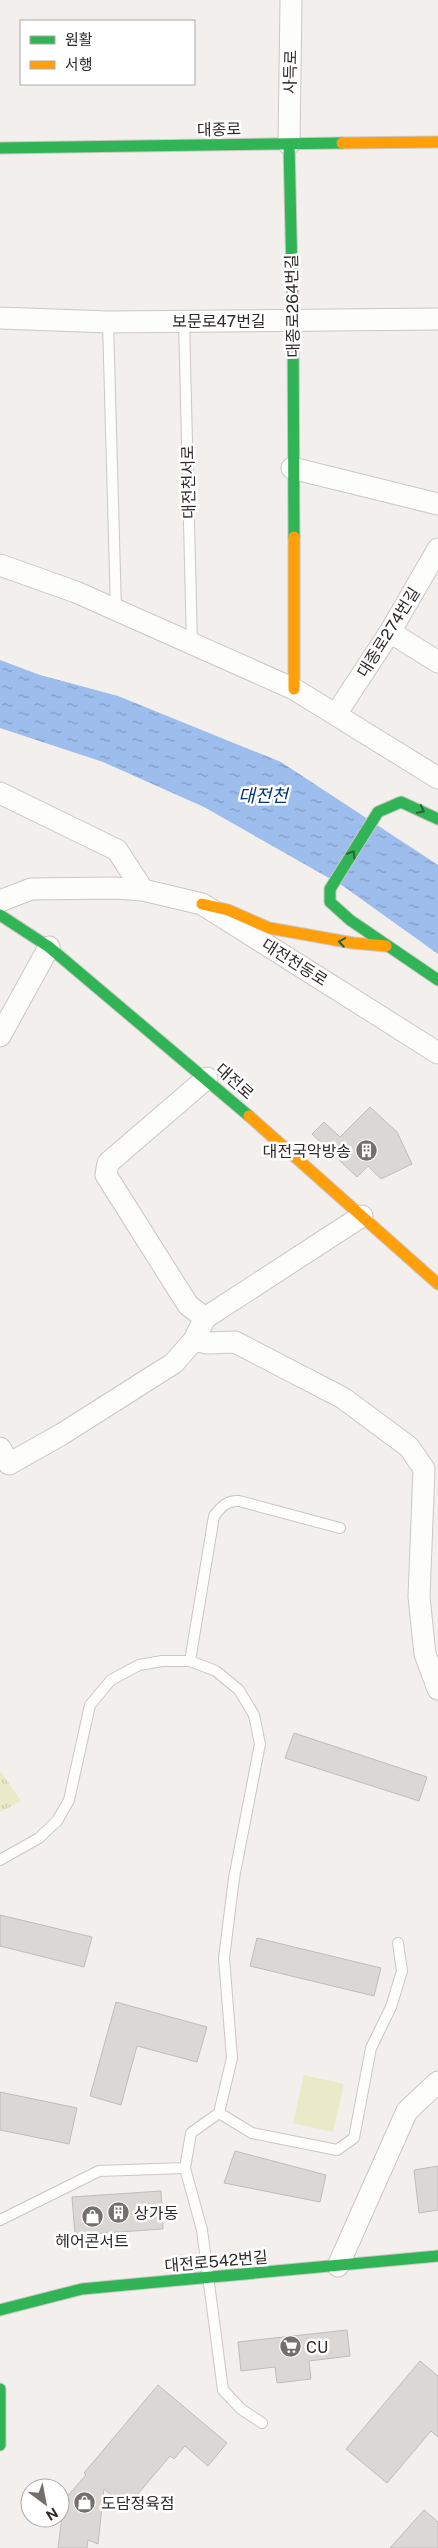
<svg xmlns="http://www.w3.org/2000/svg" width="438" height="2548" font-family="'Public Sans','Noto Sans KR',sans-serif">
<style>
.grass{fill:url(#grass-tufts)}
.pitch{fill:#eaeac8}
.water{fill:url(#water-ripples)}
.building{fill:#dbd7d5;stroke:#c0bcba}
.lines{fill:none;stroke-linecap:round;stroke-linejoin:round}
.lane-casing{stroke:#cac7c5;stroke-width:12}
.street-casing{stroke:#cac7c5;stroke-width:23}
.fast-casing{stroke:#cac7c5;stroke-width:13}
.slow-casing{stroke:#cac7c5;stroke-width:13}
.lane{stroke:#fdfdfc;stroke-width:10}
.street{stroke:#fdfdfc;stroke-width:21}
.fast{stroke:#30b455;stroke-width:11}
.slow{stroke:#ff9f0a;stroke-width:11}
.oneway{stroke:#2f613b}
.labels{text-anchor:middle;stroke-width:5;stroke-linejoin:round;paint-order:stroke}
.street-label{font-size:16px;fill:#2e2a29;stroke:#fff}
.poi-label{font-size:16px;fill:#2e2a29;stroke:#fff;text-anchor:start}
.water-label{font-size:18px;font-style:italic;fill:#053370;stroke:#fff}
</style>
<defs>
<pattern id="grass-tufts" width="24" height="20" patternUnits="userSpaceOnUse" patternTransform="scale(1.25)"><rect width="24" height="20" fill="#eaeac8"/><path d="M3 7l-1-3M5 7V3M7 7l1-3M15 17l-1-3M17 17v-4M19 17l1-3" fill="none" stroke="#c9c9ac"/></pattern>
<pattern id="water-ripples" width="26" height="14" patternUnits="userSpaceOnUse" patternTransform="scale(1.25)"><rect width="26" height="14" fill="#9dbded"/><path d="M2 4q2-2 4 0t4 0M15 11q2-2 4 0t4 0" fill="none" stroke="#809ac0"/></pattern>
</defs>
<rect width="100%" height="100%" fill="#f3efec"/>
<path class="grass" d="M0,1771L21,1801L0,1812Z"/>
<path class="pitch" d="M304,2075L344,2084L333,2132L293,2123Z"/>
<path class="water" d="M0,660L40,675L118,696L281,762L438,865V954L343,886L204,807L103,762L0,728Z"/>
<path class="building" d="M370,1107L397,1132L412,1164L381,1179L368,1166L357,1177L312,1134L324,1122L340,1137Z
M294,1733L427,1777L419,1801L285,1758Z
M0,1915L92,1937L84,1967L0,1946Z
M257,1938L381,1968L374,1996L250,1966Z
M116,2002L207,2027L197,2062L137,2046L121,2105L90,2096Z
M0,2092L77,2108L69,2144L0,2130Z
M235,2151L326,2175L320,2202L224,2183Z
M438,2166V2210L419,2213L414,2170Z
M161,2191L163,2229L75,2235L72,2197Z
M347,2330L350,2356L309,2361L311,2379L277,2383L275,2367L241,2371L238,2342Z
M420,2361L438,2376V2437L431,2431L387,2483L346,2449Z
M158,2385L227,2443L208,2466L185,2446L174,2459L170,2456L126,2508L104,2489L98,2544L88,2540L87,2548H58L64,2500L86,2475L84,2473Z
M424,2510L438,2522V2548H390Z"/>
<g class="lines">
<defs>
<path id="lane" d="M184,321L192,644
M108,322L116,610
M190,1661L214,1516C221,1507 227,1500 239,1501L340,1528
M0,1860L39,1838L57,1821L69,1800L90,1705L111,1680L139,1665L162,1661H190L216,1671L239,1690L254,1715L260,1744L234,1878L224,1958L232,2058L219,2113L191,2133L185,2168L202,2230L223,2390L241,2409L262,2423
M219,2113L252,2133L337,2150L354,2138L371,2048L391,2007L402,1971L398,1943
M0,2220L99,2171L185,2168"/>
<path id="street" d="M289,144L291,0
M0,318L108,322L438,319
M292,468L438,504
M0,565L76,592L294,689L438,778
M390,632L438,662
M336,714L390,632L438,549
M0,793L117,850L143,890
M0,901L31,889L115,888L143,890L202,904L438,1053
M0,1036L49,947
M205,1318L188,1305L106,1175L108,1163L207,1078
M194,1340L207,1343L235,1342L343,1398L409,1447L424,1469L419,1597L425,1654L438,1689
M0,1448L9,1464L62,1434L174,1363L194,1340L205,1318L362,1216
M338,2266L407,2111L438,2082"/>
<path id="fast" d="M289,144L293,321L294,537
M0,148L342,143
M438,819L401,802L378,812L330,889V902L350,920L438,980
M0,915L49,947L249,1116
M0,2310L82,2289L438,2256
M0,2389V2445"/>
<path id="slow" d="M342,143L438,142
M294,537V689
M202,904L228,910L269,928L353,943L386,946
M249,1116L438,1284"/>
</defs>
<use href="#lane" class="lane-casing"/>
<use href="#street" class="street-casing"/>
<use href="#fast" class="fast-casing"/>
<use href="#slow" class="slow-casing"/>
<use href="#lane" class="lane"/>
<use href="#street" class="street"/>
<use href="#fast" class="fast"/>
<use href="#slow" class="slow"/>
</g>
<defs><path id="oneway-chevron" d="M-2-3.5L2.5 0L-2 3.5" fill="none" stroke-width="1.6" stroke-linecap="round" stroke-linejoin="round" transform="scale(1.25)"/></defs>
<g class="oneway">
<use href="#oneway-chevron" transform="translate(421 810) rotate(28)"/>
<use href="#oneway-chevron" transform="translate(352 854) rotate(-58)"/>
<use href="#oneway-chevron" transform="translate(342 942) rotate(-171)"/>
</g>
<defs>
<symbol id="building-disc" viewBox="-11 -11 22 22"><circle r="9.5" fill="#736f6d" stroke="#fff"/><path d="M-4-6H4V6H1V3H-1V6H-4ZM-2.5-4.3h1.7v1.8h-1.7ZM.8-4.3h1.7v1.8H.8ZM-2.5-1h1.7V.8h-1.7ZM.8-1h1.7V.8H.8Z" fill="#fff"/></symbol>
<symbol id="shop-disc" viewBox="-11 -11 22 22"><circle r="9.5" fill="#736f6d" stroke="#fff"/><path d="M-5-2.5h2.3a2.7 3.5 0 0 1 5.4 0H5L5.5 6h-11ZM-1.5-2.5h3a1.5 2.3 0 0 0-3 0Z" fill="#fff"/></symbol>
<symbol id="supermarket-disc" viewBox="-11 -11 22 22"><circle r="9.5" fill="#736f6d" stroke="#fff"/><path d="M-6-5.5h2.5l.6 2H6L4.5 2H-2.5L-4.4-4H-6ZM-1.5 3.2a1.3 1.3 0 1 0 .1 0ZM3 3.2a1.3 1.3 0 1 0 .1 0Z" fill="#fff"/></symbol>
</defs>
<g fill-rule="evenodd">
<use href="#building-disc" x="354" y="1138" width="25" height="25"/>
<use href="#building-disc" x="106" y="2200" width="25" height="25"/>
<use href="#shop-disc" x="80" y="2204" width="25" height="25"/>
<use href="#supermarket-disc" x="278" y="2334" width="25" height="25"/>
<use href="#shop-disc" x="72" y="2490" width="25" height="25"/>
</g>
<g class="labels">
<g class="street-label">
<text transform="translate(290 72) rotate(-89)" y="6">사득로</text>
<text transform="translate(219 129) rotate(-1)" y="6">대종로</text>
<text transform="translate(292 306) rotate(-91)" y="6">대종로264번길</text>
<text x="219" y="327">보문로47번길</text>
<text transform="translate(188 482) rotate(-91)" y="6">대전천서로</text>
<text transform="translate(388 632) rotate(-58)" y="6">대종로274번길</text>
<text transform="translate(295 962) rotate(32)" y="6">대전천동로</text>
<text transform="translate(235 1081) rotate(42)" y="6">대전로</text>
<text transform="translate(216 2261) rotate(-5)" y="6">대전로542번길</text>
</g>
<g class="poi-label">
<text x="351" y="1157" text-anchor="end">대전국악방송</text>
<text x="134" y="2219">상가동</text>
<text x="92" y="2247" text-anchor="middle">헤어콘서트</text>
<text x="306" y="2353">CU</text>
<text x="101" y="2509">도담정육점</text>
</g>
<g class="water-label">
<text x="263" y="802">대전천</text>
</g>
</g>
<rect x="20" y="20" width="175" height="65" fill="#ffffff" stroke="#abaaa9"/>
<rect x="30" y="36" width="25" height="8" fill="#30b455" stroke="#abaaa9"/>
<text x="65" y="45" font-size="15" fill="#2e2a29">원활</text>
<rect x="30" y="61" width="25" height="8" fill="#ff9f0a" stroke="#abaaa9"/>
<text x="65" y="70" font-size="15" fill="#2e2a29">서행</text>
<g transform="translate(45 2503) rotate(148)"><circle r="24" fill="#ffffff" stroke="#abaaa9"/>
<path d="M0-4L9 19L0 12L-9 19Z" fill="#736f6d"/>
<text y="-8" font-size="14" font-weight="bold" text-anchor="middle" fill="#2e2a29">N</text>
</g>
</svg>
